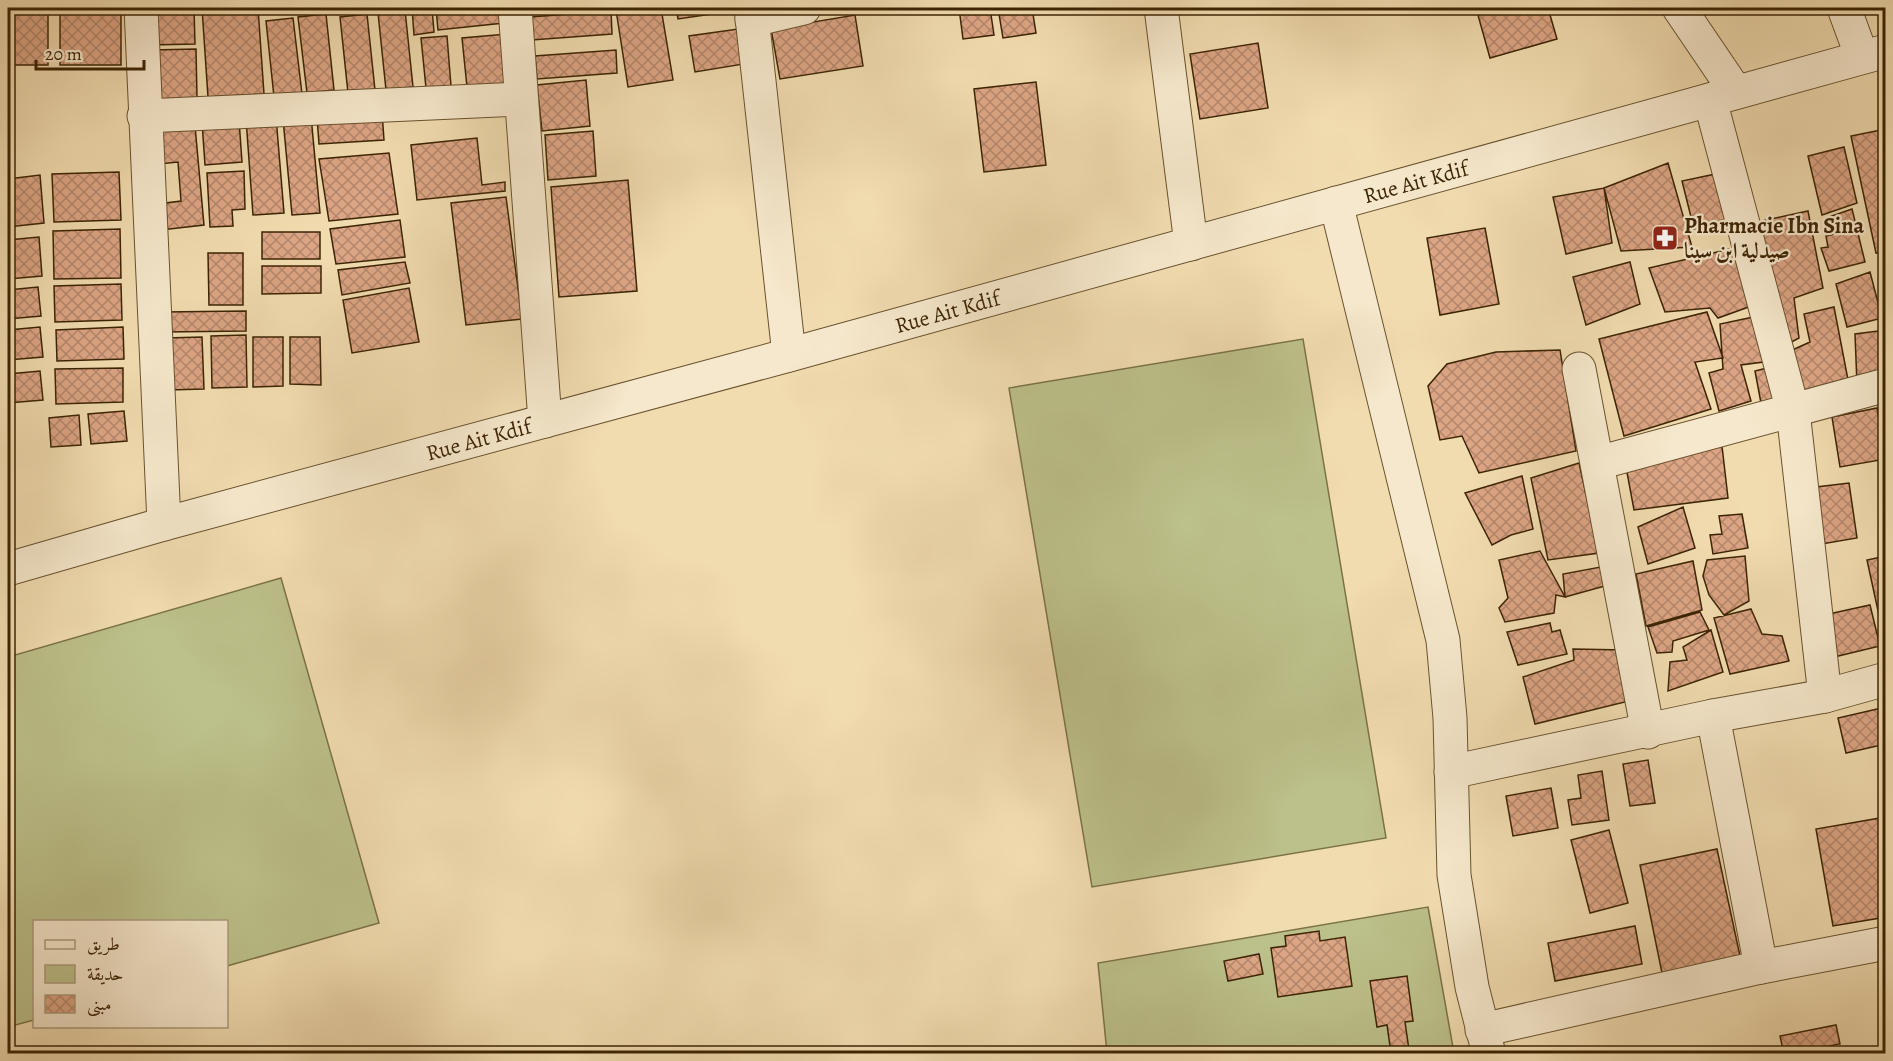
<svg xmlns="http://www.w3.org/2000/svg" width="1893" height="1061" font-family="Alegreya,Amiri,serif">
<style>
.green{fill:#bcc08a;stroke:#7c7247;stroke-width:1.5}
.building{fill:url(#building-cross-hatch);stroke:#3c2404;stroke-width:1.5}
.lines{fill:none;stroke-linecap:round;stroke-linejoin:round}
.minor-casing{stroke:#69522f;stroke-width:35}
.minor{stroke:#f6e8cc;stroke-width:33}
.labels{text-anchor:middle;stroke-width:4.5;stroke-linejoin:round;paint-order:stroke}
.street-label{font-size:22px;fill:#3c2404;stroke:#f6e8cc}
.poi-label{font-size:22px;font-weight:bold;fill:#3c2404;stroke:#f6e8cc;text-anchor:start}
</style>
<defs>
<pattern id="building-cross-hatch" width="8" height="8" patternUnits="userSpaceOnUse" patternTransform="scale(1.5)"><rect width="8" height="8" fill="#dca585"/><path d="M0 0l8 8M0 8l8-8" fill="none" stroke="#b4866b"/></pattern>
</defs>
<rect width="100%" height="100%" fill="#f1dcb0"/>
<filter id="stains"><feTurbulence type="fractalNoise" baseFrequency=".00333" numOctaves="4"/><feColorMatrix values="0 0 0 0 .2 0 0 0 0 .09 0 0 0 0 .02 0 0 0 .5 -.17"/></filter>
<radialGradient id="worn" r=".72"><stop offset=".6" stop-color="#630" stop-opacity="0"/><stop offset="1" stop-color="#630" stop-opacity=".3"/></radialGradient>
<path class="green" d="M1303,339L1386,838L1092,887L1009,388Z
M281,578L379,923L227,966L226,922H34V1020L8,1027V657Z
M1428,907L1454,1053H1107L1098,963Z"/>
<path class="building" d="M8,8H48V65H8Z
M60,8H121V65H60Z
M150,8H194L195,44L150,45Z
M202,8H258L264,94L208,97Z
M266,8H293L294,11L267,14Z
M412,8H432L434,32L414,35Z
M436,8H502L504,23L438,30Z
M631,8H661L673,80L628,87L616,10Z
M676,8H746V9L678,19Z
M959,8H990L994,35L963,39Z
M998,8H1032L1036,33L1003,38Z
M1476,8H1548L1557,39L1490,58Z
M405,10L413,87L386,90L378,13Z
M611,11L612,34L532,40L530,17Z
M326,14L334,90L307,93L298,17Z
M367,14L375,90L348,93L340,17Z
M855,15L863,66L780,79L771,29Z
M293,18L302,94L274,97L266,21Z
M745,28L750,63L695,72L689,36Z
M507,34L512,83L467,87L462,38Z
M447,36L451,86L426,88L421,38Z
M1258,43L1268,108L1200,119L1190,54Z
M196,49L197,98L152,100L151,50Z
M616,50L617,73L537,79L535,56Z
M586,80L590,126L542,131L537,85Z
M1036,82L1046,165L984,172L974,89Z
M382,112L384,140L319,144L317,117Z
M311,116L320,213L292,215L283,119Z
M276,117L284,213L253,215L246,119Z
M239,120L242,162L205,165L202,122Z
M195,126L204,225L161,230L158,204L181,201L178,162L159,164L155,130Z
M1886,129V251L1876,253L1851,136Z
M593,131L596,176L548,180L545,135Z
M477,138L482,185L505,182V191L417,200L411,145Z
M1844,147L1857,203L1822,215L1808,156Z
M389,153L398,214L329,221L319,159Z
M1668,163L1692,247L1621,251L1604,188Z
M244,171L245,209L232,210L233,226L210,227L207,173Z
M119,172L121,220L54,222L52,174Z
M1725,172L1733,217L1694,229L1682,181Z
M40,175L44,223L8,227V179Z
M628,180L637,291L559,297L551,187Z
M1604,188L1612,243L1566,254L1553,197Z
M506,197L522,319L466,325L451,203Z
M1852,209L1865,262L1829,271L1821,248L1828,247L1826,236L1834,234L1829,217Z
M1808,211L1823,288L1794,298L1799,338L1788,344L1757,222Z
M400,220L405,257L336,264L330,229Z
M1485,228L1499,304L1440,315L1427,238Z
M120,229L121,278L54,279L53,231Z
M262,232H320V259H262Z
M39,237L42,276L8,279V240Z
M1743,246L1757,304L1718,318L1710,308L1665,312L1649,268Z
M208,253H243V305H209Z
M405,262L410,283L342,295L338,270Z
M1630,262L1640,304L1586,325L1573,277Z
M262,266H321V293L262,294Z
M1870,272L1882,318L1847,327L1836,284Z
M121,284L122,320L55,322L54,286Z
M38,287L41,316L8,319V290Z
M409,288L419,342L352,353L343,300Z
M1834,307L1849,385L1807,399L1788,352L1810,342L1804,314Z
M246,311V331L164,332L163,312Z
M1707,312L1723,358L1695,362L1711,409L1624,436L1599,339Z
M1763,315L1771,361L1741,365L1751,401L1719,411L1709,373L1723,369L1720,324Z
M40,327L43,357L8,360V330Z
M123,327L124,359L57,361L56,330Z
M1886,330V379L1857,385L1855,334Z
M246,335L247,387L212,388L211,336Z
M202,337L204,389L168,390L166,338Z
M253,337H283V386L253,387Z
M290,337H320L321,385L290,384Z
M1560,350L1576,451L1479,473L1462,436L1440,440L1428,386L1447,364L1496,352Z
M1775,366L1781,398L1761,403L1755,371Z
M123,368V402L56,404L55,369Z
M40,371L43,400L8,403V374Z
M1877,408L1886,459L1840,467L1832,417Z
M124,411L127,441L91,444L88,414Z
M79,415L81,445L51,447L49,418Z
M1722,446L1728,498L1634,510L1626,467Z
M1579,463L1599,553L1548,560L1531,478Z
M1522,476L1533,529L1511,535L1492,545L1465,493Z
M1849,483L1857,538L1816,545L1808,488Z
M1683,507L1695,548L1648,564L1638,527Z
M1742,514L1748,548L1713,554L1710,535L1722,534L1719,516Z
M1540,551L1565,597L1556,595L1554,613L1505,622L1499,608L1508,598L1499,560Z
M1745,556L1749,601L1724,615L1709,595L1703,576L1707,560Z
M1886,556V643H1885L1867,560Z
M1693,561L1702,610L1646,626L1636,574Z
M1606,566L1612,584L1565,597L1563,574Z
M1870,605L1880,646L1834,657L1824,615Z
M1751,609L1762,634L1782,636L1789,661L1730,674L1714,618Z
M1700,612L1709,630L1673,641L1672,652L1657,653L1648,627Z
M1550,623L1552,632L1560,630L1567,654L1518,665L1507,632Z
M1711,630L1723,672L1668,691L1670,662L1687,660L1683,647Z
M1573,649L1625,650L1633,700L1535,724L1523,677L1574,660Z
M1886,707V744L1846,753L1838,718Z
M1648,760L1655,803L1630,806L1623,764Z
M1602,771L1609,820L1572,825L1568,800L1581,798L1578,775Z
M1551,788L1558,828L1513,836L1506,796Z
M1886,817V917L1833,926L1816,829Z
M1609,830L1628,903L1590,913L1571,840Z
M1717,849L1740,956L1662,973L1640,865Z
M1635,926L1642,964L1555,981L1548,943Z
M1319,931L1320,941L1345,937L1352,986L1278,997L1271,948L1286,946L1285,936Z
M1259,954L1263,974L1228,981L1224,961Z
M1407,976L1413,1021L1405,1022L1409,1050L1391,1053L1387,1025L1377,1027L1370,981Z
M1836,1025L1840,1044L1784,1054L1780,1036Z"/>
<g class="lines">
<defs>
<g id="minor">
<path d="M141,8L164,524"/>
<path d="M515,8L545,421"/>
<path d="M751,8L789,355"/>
<path d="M1161,8L1191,244"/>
<path d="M1679,8L1736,92"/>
<path d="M1844,8L1862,57"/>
<path d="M752,20L804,8"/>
<path d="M1710,100L1793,411L1825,696"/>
<path d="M144,116L521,99"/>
<path d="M1336,203L1443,640L1450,718L1454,875L1472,987L1489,1054"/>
<path d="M1579,369L1648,732"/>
<path d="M1598,463L1886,385"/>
<path id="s1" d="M8,569L164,524L789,355L1886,51"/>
<path d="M1713,716L1761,967"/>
<path d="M1451,772L1713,716L1825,696L1886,679"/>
<path d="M1482,1030L1761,967L1886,943"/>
</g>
</defs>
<use href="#minor" class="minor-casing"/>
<use href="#minor" class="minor"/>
</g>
<defs>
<symbol id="pharmacy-square" viewBox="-11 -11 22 22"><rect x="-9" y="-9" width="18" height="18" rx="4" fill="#8f2418" stroke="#f6e8cc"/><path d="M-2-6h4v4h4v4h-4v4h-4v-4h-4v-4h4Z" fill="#fff"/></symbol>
</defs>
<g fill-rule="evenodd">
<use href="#pharmacy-square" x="1650" y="223" width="30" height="30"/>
</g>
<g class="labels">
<g class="street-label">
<text dy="8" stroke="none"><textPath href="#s1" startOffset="1460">Rue Ait Kdif</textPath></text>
<text dy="8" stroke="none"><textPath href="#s1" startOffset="974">Rue Ait Kdif</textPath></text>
<text dy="8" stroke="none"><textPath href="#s1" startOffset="488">Rue Ait Kdif</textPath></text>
</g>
<g class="poi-label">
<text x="1684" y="233">Pharmacie Ibn Sina<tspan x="1684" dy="25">صيدلية ابن سينا</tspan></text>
</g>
</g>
<rect width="1893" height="1061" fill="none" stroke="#f1dcb0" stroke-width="30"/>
<rect x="9" y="9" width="1875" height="1043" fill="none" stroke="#3c2404" stroke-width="3"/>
<rect x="15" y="15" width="1863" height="1031" fill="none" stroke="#3c2404" stroke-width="1.5"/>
<rect x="33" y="920" width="195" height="108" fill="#f6e8cc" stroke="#ac9a7c" stroke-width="1.5"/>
<rect x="45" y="940" width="30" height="9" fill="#f6e8cc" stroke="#ac9a7c" stroke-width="1.5"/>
<text x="87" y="950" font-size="18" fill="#3c2404">طريق</text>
<rect x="45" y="965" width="30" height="18" fill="#bcc08a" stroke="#ac9a7c" stroke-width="1.5"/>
<text x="87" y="980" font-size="18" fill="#3c2404">حديقة</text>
<rect x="45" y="995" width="30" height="18" fill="url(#building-cross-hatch)" stroke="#ac9a7c" stroke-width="1.5"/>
<text x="87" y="1010" font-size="18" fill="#3c2404">مبنى</text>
<path d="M36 60v9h108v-9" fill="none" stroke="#3c2404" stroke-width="3"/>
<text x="45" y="60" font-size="18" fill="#3c2404" stroke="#f6e8cc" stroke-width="4.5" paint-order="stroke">20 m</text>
<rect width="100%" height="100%" filter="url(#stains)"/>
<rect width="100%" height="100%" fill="url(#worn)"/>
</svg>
